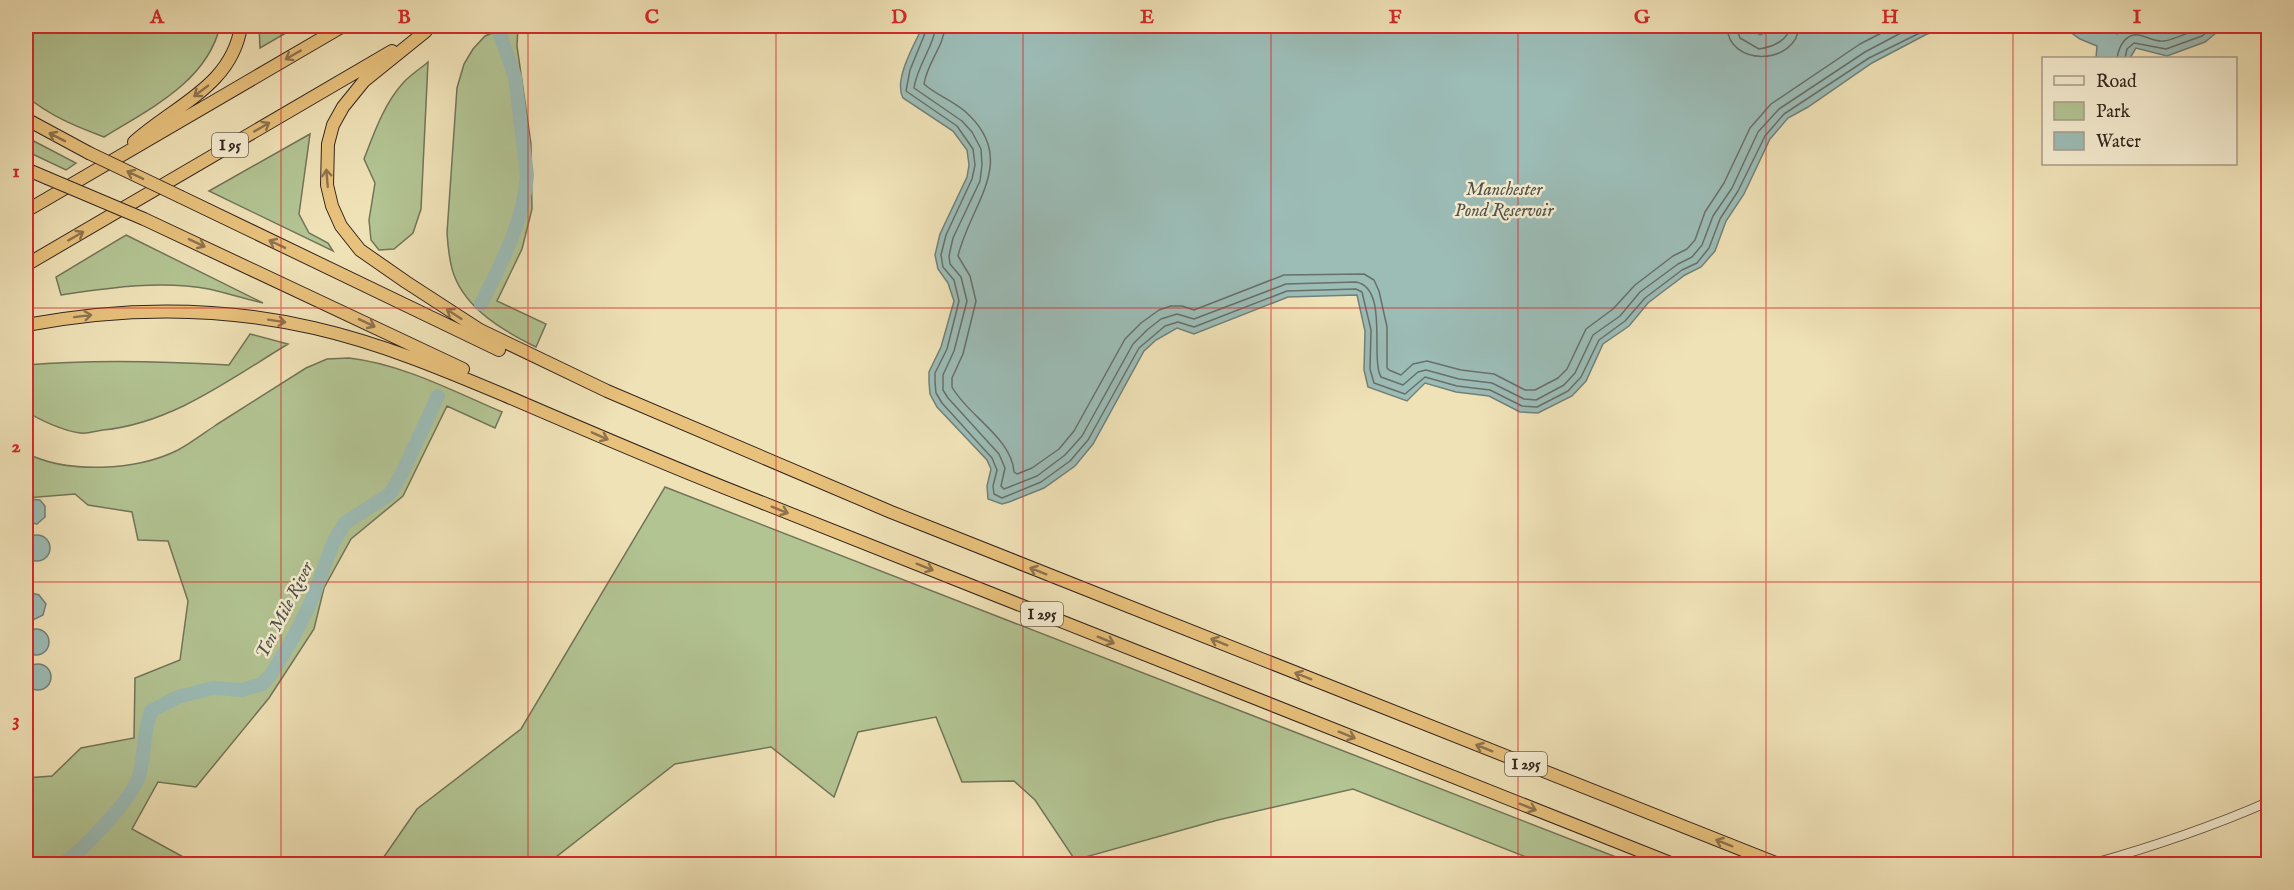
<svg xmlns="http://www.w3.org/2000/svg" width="2294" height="890" font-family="'IM FELL English',serif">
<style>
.green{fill:#b3c493;stroke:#727459;stroke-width:1.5}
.water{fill:#9cbcb6;stroke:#72807a;stroke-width:1.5}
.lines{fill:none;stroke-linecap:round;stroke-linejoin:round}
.shore{stroke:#67706a;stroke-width:1.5}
.river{stroke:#9cbcb6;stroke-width:14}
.tertiary-casing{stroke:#625445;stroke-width:10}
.motorway-casing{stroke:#32251f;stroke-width:14}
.tertiary{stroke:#f5ecd0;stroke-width:8}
.motorway{stroke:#e8c17c;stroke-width:12}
.motorway-bridge-casing{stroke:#32251f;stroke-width:14;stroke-linecap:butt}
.motorway-bridge{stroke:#e8c17c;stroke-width:12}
.oneway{stroke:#8d734e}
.grid{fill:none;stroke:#d62828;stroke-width:1.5;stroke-opacity:0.55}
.labels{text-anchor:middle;stroke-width:5;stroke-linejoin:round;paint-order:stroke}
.shield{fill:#f5ecd0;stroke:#6c6154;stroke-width:1.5}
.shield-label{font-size:15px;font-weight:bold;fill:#32251f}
.water-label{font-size:18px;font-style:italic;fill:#52524c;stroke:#f5ecd0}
.neatline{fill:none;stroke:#d62828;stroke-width:2}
.grid-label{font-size:20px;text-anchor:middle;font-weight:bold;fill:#d62828}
</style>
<rect width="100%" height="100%" fill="#f0e2b7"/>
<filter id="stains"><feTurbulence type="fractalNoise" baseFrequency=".00333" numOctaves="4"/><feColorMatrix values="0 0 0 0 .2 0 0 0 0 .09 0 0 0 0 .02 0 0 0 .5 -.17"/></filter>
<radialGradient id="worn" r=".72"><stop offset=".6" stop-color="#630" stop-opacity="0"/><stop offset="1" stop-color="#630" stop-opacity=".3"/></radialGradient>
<path class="green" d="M26,26H220C207,82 149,109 104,137C75,126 50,116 26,96Z
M259,26H298L260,48Z
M509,26H518L517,46L531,144L532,209L522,249L497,301L546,324L536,347C504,331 467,310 454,275C449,262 448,247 447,233L457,88L464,64L473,49L485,36Z
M428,62L421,209L413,233L394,249L379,250L371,240L369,220L375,183L364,159C374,133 384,104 403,83C410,75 420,69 428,62Z
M310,134L299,214L309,233L328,243L333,251L209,191Z
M26,137L76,163L66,170L26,151Z
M126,235L263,303C245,299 227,293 209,289C160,280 109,288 61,295L56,277Z
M250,334L288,344C230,379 173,423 103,430C96,431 87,434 80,433C64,431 39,420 26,411V365C94,359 161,361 229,365Z
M349,358C402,364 453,391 502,412L495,428L447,406L403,496L351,539L324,588L314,629L269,698L196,787L158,782L132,829L196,864H26V778L52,776L81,748L134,738L135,678L180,660L188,601L168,541L138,540L132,512L88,505L75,494L26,498V453C67,474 136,471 178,450C191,443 204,433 216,425C246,406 276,387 306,368L327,359Z
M665,487L1634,864H1544L1353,789L1218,820L1075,860L1035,800L1014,781L962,782L936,717L858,732L834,797L771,747L675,764L547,864H379L417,809L521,729Z"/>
<path class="water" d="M923,26H1746L1760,35L1780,26H1955L1927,34L1872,63L1808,107L1788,118L1770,139L1744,194L1726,221L1715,251L1701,267L1685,275L1661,293L1648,303L1629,326L1603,344L1586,381L1572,396L1538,413L1520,412L1489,396L1456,392L1425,383L1407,401L1368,387L1364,370L1365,331L1357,295L1288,297L1194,334L1177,328L1156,340L1144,351L1093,444L1075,466L1044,488L1009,502L1002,504L988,499L987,486L991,469L987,460L937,407L930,394L929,382V372L941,347L954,301L948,283L938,269L935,255L940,234L967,177L969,165L967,150L953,131L903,98C893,80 915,43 923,26Z
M2056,26H2221L2217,32L2205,42L2167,56L2136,48L2130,58H2096L2097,46L2080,39L2063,27Z
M29,499L40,500L45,506V517L37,524L26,522V501Z
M24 548a13 13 0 1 1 26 0a13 13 0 1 1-26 0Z
M32,593L39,595L46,604L43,615L33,620L26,617V596Z
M23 642a13 13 0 1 1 26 0a13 13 0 1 1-26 0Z
M25 677a13 13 0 1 1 26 0a13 13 0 1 1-26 0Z"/>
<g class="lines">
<path class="shore" d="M928,26L910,70L906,91L957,126L973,149L975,165L972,179L946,235L941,255L943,267L954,280L959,301L947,349L935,373V382L936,393L942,403L992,458L997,470L993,486L994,494L1002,498L1041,482L1070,461L1088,440L1139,348L1165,326L1178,322L1194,327L1287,291L1356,289L1362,292L1371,330L1370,369L1374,383L1405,394L1425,377L1457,386L1490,390L1522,406L1537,407L1568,391L1581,377L1599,340L1625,321L1645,298L1682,270L1697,263L1709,248L1720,219L1738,191L1765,136L1784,114L1869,58L1934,26
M936,26C934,46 917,66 914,88L962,121L972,132L981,149L982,165L980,181L953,238L949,256L950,264L961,277L967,301L954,351L943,375V390L948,398L999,454L1005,468L1001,486L1004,489L1037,476L1065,455L1082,436L1133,344L1147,330L1161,319L1177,314L1194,319L1286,284L1356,282C1389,288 1370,358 1381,377L1403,385L1418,372L1426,370L1459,379L1492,383L1524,399L1536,400L1564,385L1575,373L1593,335L1620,316L1640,292L1678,264L1692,257L1702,245L1713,216L1732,188L1758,132L1779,109L1865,52L1914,26
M945,26C944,46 927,63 924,84C937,96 957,102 970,116C1017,163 970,205 958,256L970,276L976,301L963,354L952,378V387C967,415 1012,438 1014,472L1017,474L1032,468L1059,449L1074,431L1125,339L1141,323L1159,310L1171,306H1182L1194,310L1284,275L1364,274L1374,280L1379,291L1387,327V368L1389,370L1401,375L1413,364L1427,361L1461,370L1494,374L1525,390H1535L1558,378L1567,369L1586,329L1613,309L1635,285L1673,256L1687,249L1695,240L1705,212L1724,183L1750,128L1771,104L1860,44L1895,26
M1727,26C1728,68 1797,65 1799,26
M1736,26L1740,38L1759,49C1773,47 1789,40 1790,26
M2106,26L2117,34C2139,19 2139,29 2160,32C2166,33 2174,27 2180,26
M2117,58C2118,52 2120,46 2124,41C2137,26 2149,43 2164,41C2169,41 2199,29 2203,26
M2125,58L2127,49L2134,43L2166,49L2202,36L2214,26"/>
<path class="river" d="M481,304C501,264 524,221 527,175L515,77L497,26
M63,864C83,850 133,798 139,776C145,755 143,732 151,711L178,697L213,688L242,690L262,684L272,673L293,638L311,602L334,541L345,523L390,494L403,471L438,396"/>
<defs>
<path id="tertiary" d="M2091,864C2152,847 2211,827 2268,802"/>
<path id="motorway" d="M426,31L364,81L343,107L333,125L328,144L327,185L332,206L341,226L360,250L406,282L480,330L607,391L891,512L1778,864
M26,119L89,153
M134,142C175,105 232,86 241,26
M26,169L47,178
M181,197L499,350
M26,211L343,26
M144,219L463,369
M26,265L392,51
M26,325C121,307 219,306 314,328C380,343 442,369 504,395C585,430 666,465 748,497C1056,619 1365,742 1673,864"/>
</defs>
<use href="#tertiary" class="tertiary-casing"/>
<use href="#motorway" class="motorway-casing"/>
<use href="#tertiary" class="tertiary"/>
<use href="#motorway" class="motorway"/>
<defs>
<path id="motorway-bridge" d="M89,153L181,197
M47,178L144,219"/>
</defs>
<use href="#motorway-bridge" class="motorway-bridge-casing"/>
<use href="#motorway-bridge" class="motorway-bridge"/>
</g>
<defs><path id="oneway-shaft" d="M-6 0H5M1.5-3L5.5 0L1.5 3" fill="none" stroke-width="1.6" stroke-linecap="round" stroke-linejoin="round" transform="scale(1.5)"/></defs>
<g class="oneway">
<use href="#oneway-shaft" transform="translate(293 55) rotate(150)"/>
<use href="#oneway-shaft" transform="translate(201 91) rotate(143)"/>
<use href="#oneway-shaft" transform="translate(262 127) rotate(-30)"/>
<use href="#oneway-shaft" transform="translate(57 137) rotate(-153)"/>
<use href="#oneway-shaft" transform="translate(135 175) rotate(-154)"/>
<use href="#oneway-shaft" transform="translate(327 178) rotate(-95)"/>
<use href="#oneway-shaft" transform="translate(76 236) rotate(-30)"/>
<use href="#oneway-shaft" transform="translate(197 243) rotate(25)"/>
<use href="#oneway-shaft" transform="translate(277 244) rotate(-154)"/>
<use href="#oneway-shaft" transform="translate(454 314) rotate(-147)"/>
<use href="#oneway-shaft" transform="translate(83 316) rotate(-7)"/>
<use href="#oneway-shaft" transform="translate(277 321) rotate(9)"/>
<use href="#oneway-shaft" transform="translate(367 323) rotate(25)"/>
<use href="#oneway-shaft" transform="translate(600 436) rotate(24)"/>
<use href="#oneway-shaft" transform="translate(780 510) rotate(22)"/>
<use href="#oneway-shaft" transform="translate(925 567) rotate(22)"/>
<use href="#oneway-shaft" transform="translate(1038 571) rotate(-158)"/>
<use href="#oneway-shaft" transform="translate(1106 640) rotate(22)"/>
<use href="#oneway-shaft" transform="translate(1219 642) rotate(-158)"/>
<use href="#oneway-shaft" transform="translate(1303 676) rotate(-158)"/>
<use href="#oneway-shaft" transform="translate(1347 735) rotate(22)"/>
<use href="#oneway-shaft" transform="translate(1484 748) rotate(-158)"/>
<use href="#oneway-shaft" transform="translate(1528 807) rotate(22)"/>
<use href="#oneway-shaft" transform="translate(1724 843) rotate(-158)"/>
</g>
<path class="grid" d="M281,26V864M528,26V864M776,26V864M1023,26V864M1271,26V864M1518,26V864M1766,26V864M2013,26V864M26,308H2268M26,582H2268"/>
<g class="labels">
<g class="shield">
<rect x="212" y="133" width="36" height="24" rx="4.5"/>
<rect x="1021" y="602" width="42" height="24" rx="4.5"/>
<rect x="1505" y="752" width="42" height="24" rx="4.5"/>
</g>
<g class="shield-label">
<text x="230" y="150">I 95</text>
<text x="1042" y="619">I 295</text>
<text x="1526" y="769">I 295</text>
</g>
<g class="water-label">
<text x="1504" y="195">Manchester<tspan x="1504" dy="21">Pond Reservoir</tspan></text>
<text transform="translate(284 610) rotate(-63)" y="6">Ten Mile River</text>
</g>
</g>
<rect width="2294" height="890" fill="none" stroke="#f0e2b7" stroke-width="66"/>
<rect x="2042" y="57" width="195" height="108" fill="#f5ecd0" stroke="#a79c89" stroke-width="1.5"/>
<rect x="2054" y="76" width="30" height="9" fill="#f5ecd0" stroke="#a79c89" stroke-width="1.5"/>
<text x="2096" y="87" font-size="18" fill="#32251f">Road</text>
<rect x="2054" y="102" width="30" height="18" fill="#b3c493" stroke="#a79c89" stroke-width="1.5"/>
<text x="2096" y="117" font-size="18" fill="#32251f">Park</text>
<rect x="2054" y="132" width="30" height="18" fill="#9cbcb6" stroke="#a79c89" stroke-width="1.5"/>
<text x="2096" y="147" font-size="18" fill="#32251f">Water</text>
<rect x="33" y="33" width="2228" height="824" class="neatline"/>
<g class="grid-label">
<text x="157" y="23">A</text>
<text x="404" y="23">B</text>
<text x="652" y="23">C</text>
<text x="899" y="23">D</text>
<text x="1147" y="23">E</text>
<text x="1395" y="23">F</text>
<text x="1642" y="23">G</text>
<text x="1890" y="23">H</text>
<text x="2137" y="23">I</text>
<text x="16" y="177">1</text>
<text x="16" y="452">2</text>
<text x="16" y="726">3</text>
</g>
<rect width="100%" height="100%" filter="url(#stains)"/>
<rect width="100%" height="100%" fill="url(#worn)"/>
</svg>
